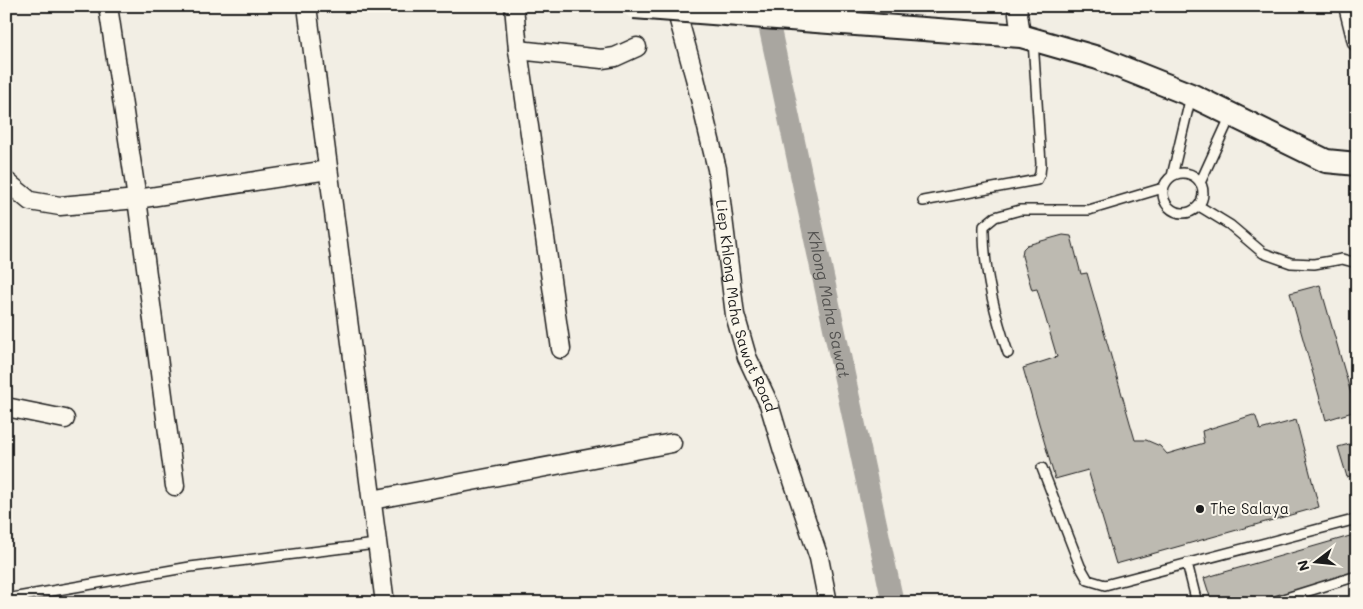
<svg xmlns="http://www.w3.org/2000/svg" width="1363" height="609" font-family="Mali,sans-serif">
<style>
.lines{fill:none;stroke-linecap:round;stroke-linejoin:round}
.canal{stroke:#a9a6a0;stroke-width:22}
.building{fill:#bdbab1;stroke:#1c1c1c}
.service-casing{stroke:#1c1c1c;stroke-width:12}
.minor-casing{stroke:#1c1c1c;stroke-width:21}
.tertiary-casing{stroke:#1c1c1c;stroke-width:26}
.service{stroke:#fbf7ec;stroke-width:9}
.minor{stroke:#fbf7ec;stroke-width:18}
.tertiary{stroke:#fbf7ec;stroke-width:22}
.tertiary-bridge-casing{stroke:#1c1c1c;stroke-width:26;stroke-linecap:butt}
.tertiary-bridge{stroke:#fbf7ec;stroke-width:22}
.poi-dot{fill:#1c1c1c;stroke:#fbf7ec;stroke-width:2}
.labels{text-anchor:middle;stroke-width:4;stroke-linejoin:round;paint-order:stroke}
.street-label{font-size:15px;fill:#1c1c1c;stroke:#fbf7ec}
.poi-label{font-size:15px;fill:#1c1c1c;stroke:#fbf7ec;text-anchor:start}
.water-label{font-size:16px;font-style:italic;fill:#545351;stroke:#fbf7ec}
</style>
<rect width="100%" height="100%" fill="#f2eee4"/>
<filter id="ink" filterUnits="userSpaceOnUse"><feTurbulence type="fractalNoise" baseFrequency=".02" numOctaves="2"/><feDisplacementMap in="SourceGraphic" scale="10" xChannelSelector="R" yChannelSelector="G"/><feConvolveMatrix kernelMatrix="1 2 1 2 8 2 1 2 1" color-interpolation-filters="sRGB"/></filter>
<g filter="url(#ink)">
<g class="lines">
<path class="canal" id="s1" d="M765,6L893,603"/>
</g>
<path class="building" d="M1063,235L1071,236L1081,274L1087,273L1135,440H1146L1160,446L1167,454L1204,443L1202,431L1253,415L1256,417L1260,430L1296,420L1319,507L1116,564L1088,470L1055,479L1023,368L1057,357L1037,289L1032,290L1022,256L1023,249L1027,245Z
M1320,285L1356,411L1326,420L1290,293Z
M1357,442V474L1347,477L1338,447Z
M1357,534V573L1251,603H1212L1204,578Z"/>
<g class="lines">
<defs>
<path id="service" d="M1163 193a20 20 0 1 1 40 0a20 20 0 1 1-40 0Z
M1172,176L1191,96
M1200,183L1231,115
M923,201L1037,180L1040,174L1041,164L1033,40
M1199,206L1230,225L1263,253L1291,263L1314,264L1342,259L1357,263
M1008,353C995,315 983,266 984,226L995,217L1020,210H1089L1163,188
M1042,468L1080,566L1088,580L1105,585L1357,519
M1187,563L1197,603
M6,599L190,567L376,544
M1270,603L1357,576"/>
<g id="minor">
<path d="M108,6L137,199L175,486"/>
<path d="M307,6L385,603"/>
<path d="M514,6L518,50L561,349"/>
<path id="s2" d="M675,6L695,78L717,169L735,315L747,357L769,404L783,451L819,558L828,603"/>
<path d="M1017,6L1021,36"/>
<path d="M1348,6L1357,42"/>
<path d="M518,50L602,59L615,57L637,47"/>
<path d="M6,181L30,201L60,206L137,199L328,170"/>
<path d="M6,407L65,419"/>
<path d="M372,500L672,443"/>
</g>
<path id="tertiary" d="M882,26L1021,36L1098,58L1191,95L1326,161L1357,164"/>
</defs>
<use href="#service" class="service-casing"/>
<use href="#minor" class="minor-casing"/>
<use href="#tertiary" class="tertiary-casing"/>
<use href="#service" class="service"/>
<use href="#minor" class="minor"/>
<use href="#tertiary" class="tertiary"/>
<defs>
<path id="tertiary-bridge" d="M634,7L882,26"/>
</defs>
<use href="#tertiary-bridge" class="tertiary-bridge-casing"/>
<use href="#tertiary-bridge" class="tertiary-bridge"/>
</g>
</g>
<circle class="poi-dot" cx="1200" cy="509" r="5"/>
<g class="labels">
<g class="street-label">
<text dy="5" stroke="none"><textPath href="#s2" startOffset="309">Liep Khlong Maha Sawat Road</textPath></text>
</g>
<g class="poi-label">
<text x="1210" y="514">The Salaya</text>
</g>
<g class="water-label">
<text dy="6" stroke="none"><textPath href="#s1" startOffset="305">Khlong Maha Sawat</textPath></text>
</g>
</g>
<rect width="1363" height="609" fill="none" stroke="#fbf7ec" stroke-width="25"/>
<rect x="12" y="12" width="1338" height="584" fill="none" stroke="#1c1c1c" stroke-width="2" filter="url(#ink)"/>
<g transform="translate(1316 562) rotate(254)" stroke="#fbf7ec" stroke-width="4" paint-order="stroke">
<path d="M0-4L9 19L0 12L-9 19Z" fill="#1c1c1c"/>
<text y="-8" font-size="14" font-weight="bold" text-anchor="middle" fill="#1c1c1c">N</text>
</g>
</svg>
